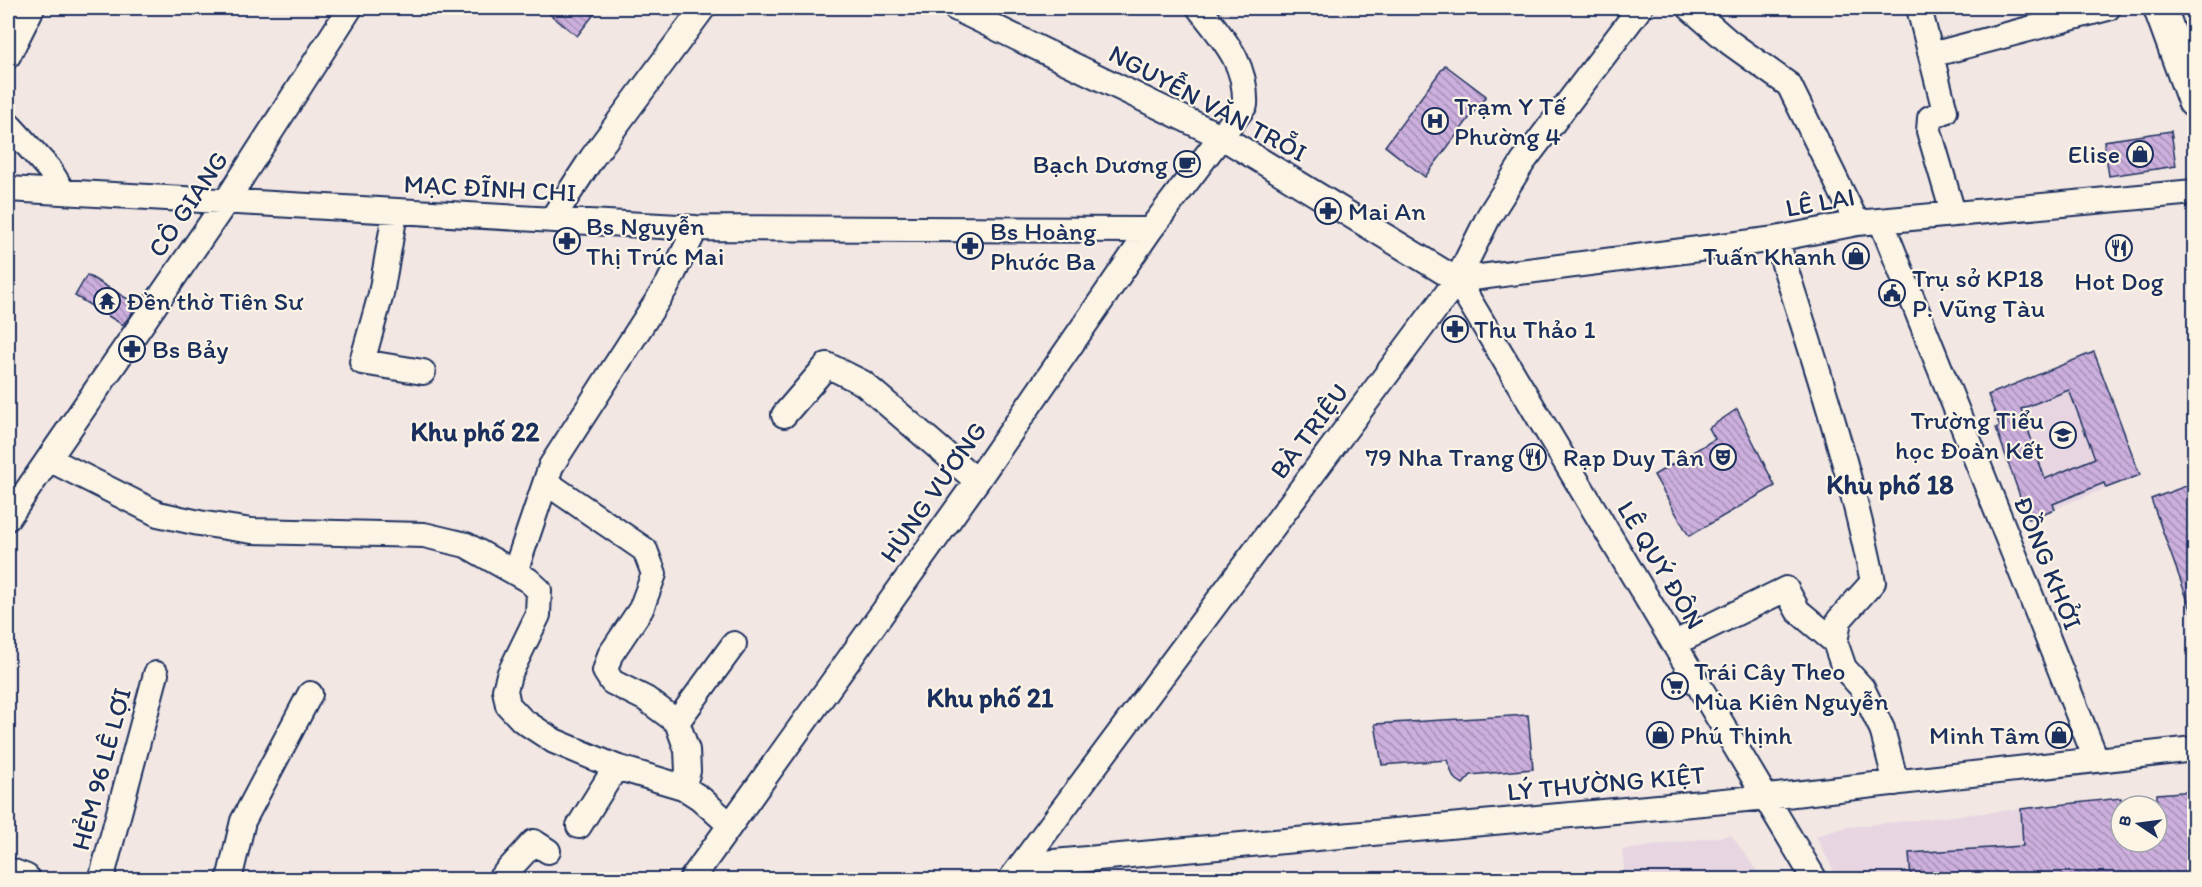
<svg xmlns="http://www.w3.org/2000/svg" width="2202" height="887" font-family="Itim,sans-serif">
<style>
.built{fill:#e7d6e1}
.building{fill:url(#building-back-hatch);stroke:#1b2f5e;stroke-width:1.5;fill-rule:evenodd}
.lines{fill:none;stroke-linecap:round;stroke-linejoin:round}
.minor-casing{stroke:#1b2f5e;stroke-width:28}
.major-casing{stroke:#1b2f5e;stroke-width:36}
.minor{stroke:#fcf5e5;stroke-width:24}
.major{stroke:#fcf5e5;stroke-width:32}
.labels{text-anchor:middle;stroke-width:4.5;stroke-linejoin:round;paint-order:stroke}
.street-label{font-size:26px;fill:#1b2f5e;stroke:#fcf5e5}
.poi-label{font-size:26px;fill:#1b2f5e;stroke:#fcf5e5;text-anchor:start}
.neighbourhood-label{font-size:27px;font-weight:bold;fill:#1b2f5e;stroke:#fcf5e5}
</style>
<defs>
<pattern id="building-back-hatch" width="6" height="6" patternUnits="userSpaceOnUse" patternTransform="scale(1.5)"><rect width="6" height="6" fill="#ccafdc"/><path d="M-1 5l2 2M0 0l6 6M5-1l2 2" fill="none" stroke="#a58fb6"/></pattern>
</defs>
<rect width="100%" height="100%" fill="#f2e7e3"/>
<filter id="ink" filterUnits="userSpaceOnUse"><feTurbulence type="fractalNoise" baseFrequency=".0167" numOctaves="2"/><feDisplacementMap in="SourceGraphic" scale="12" xChannelSelector="R" yChannelSelector="G"/><feConvolveMatrix kernelMatrix="1 2 1 2 8 2 1 2 1" color-interpolation-filters="sRGB"/></filter>
<g filter="url(#ink)">
<path class="built" d="M2094,353L2140,475L2028,519L1988,395Z
M2021,809L2025,879H1838L1816,836L1847,827Z
M1731,835L1763,879H1625L1622,850Z"/>
<path class="building" d="M542,8H599L577,36Z
M1445,65L1486,96L1425,177L1385,146Z
M2171,131L2176,166L2109,176L2104,141Z
M87,275L138,305L123,325L75,296Z
M2094,352L2140,475L2106,488L2104,483L2053,504L2055,509L2028,519L1996,428L2000,426L1988,395ZM2069,390L2095,458L2045,479L2021,409Z
M1737,409L1775,486L1689,536L1654,475L1715,439L1709,428Z
M2194,483V611L2192,612L2151,499Z
M1528,715L1533,769L1471,775L1463,784L1454,778L1447,760L1382,765L1375,724Z
M2194,791V879H1911L1909,853L2023,846L2021,809L2121,798V842H2157V794Z"/>
<g class="lines">
<defs>
<path id="minor" d="M955,8L1222,137L1457,280L1815,880
M1690,8L1729,42L1789,85L1857,223
M1919,8L1945,111L1930,118L1929,131L1953,213
M1931,55L2108,8
M8,56L32,8
M8,124L49,169L62,190
M8,189L696,228L1150,230
M395,213L381,294L362,362L423,372
M552,219L592,158L703,8
M1881,221L2096,759
M1776,239C1812,352 1850,466 1873,582L1839,620L1835,642L1844,668L1862,688L1882,729L1896,783
M1457,280L1776,239L1857,223L2194,192
M784,415L827,365L863,383L977,481
M49,459L158,514L199,523L252,531L424,535L466,545L528,580L539,590L538,615L509,675L505,690L508,705L522,720L554,741L616,767L683,787L700,798L729,824
M547,483L645,550L654,574L641,609L610,655L605,671L612,682L646,699L677,722L687,750L688,771L683,787
M8,518L225,203L350,8
M515,572L551,466L668,284L696,228
M1675,643L1786,589L1798,611L1835,642
M677,722L734,644
M579,826L616,767
M1021,865L1768,797L2194,749
M101,880L156,674
M229,880L243,821L310,694
M499,880L534,842L548,851
M691,880L977,481L1150,230L1245,105C1247,63 1223,39 1199,8
M1010,880L1457,280L1489,216L1523,162L1640,8"/>
<path id="major" d="M2160,8L2194,101
M8,874L24,880"/>
</defs>
<use href="#minor" class="minor-casing"/>
<use href="#major" class="major-casing"/>
<use href="#minor" class="minor"/>
<use href="#major" class="major"/>
</g>
</g>
<defs>
<symbol id="hospital-ring" viewBox="-11 -11 22 22"><circle r="9.5" fill="#fcf5e5" stroke="#1b2f5e" stroke-width="1.5"/><path d="M-5-5h3v3.5h4V-5h3V5h-3V1.5h-4V5h-3Z" fill="#1b2f5e"/></symbol>
<symbol id="shop-ring" viewBox="-11 -11 22 22"><circle r="9.5" fill="#fcf5e5" stroke="#1b2f5e" stroke-width="1.5"/><path d="M-5-2.5h2.3a2.7 3.5 0 0 1 5.4 0H5L5.5 6h-11ZM-1.5-2.5h3a1.5 2.3 0 0 0-3 0Z" fill="#1b2f5e"/></symbol>
<symbol id="cafe-ring" viewBox="-11 -11 22 22"><circle r="9.5" fill="#fcf5e5" stroke="#1b2f5e" stroke-width="1.5"/><path d="M-5.5-4.5H6V0H3Q3 3.5 0 3.5H-2.5Q-5.5 3.5-5.5 0ZM3-3.2v2h1.7v-2ZM-6 4.5H4V6H-6Z" fill="#1b2f5e"/></symbol>
<symbol id="pharmacy-ring" viewBox="-11 -11 22 22"><circle r="9.5" fill="#fcf5e5" stroke="#1b2f5e" stroke-width="1.5"/><path d="M-2-6h4v4h4v4h-4v4h-4v-4h-4v-4h4Z" fill="#1b2f5e"/></symbol>
<symbol id="restaurant-ring" viewBox="-11 -11 22 22"><circle r="9.5" fill="#fcf5e5" stroke="#1b2f5e" stroke-width="1.5"/><path d="M-5-6h1v4h1v-4h1v4h1v-4h1v5L-1.5 .5V6h-2V.5L-5-1ZM5-6V6H3V1.5H1.5Q1.5-4 5-6Z" fill="#1b2f5e"/></symbol>
<symbol id="civic-ring" viewBox="-11 -11 22 22"><circle r="9.5" fill="#fcf5e5" stroke="#1b2f5e" stroke-width="1.5"/><path d="M-.6-6.5H3V-4.5H.6V-3L4-1V1h2V6H-6V1h2V-1L-.6-3ZM-1.2 2.5V6h2.4V2.5Z" fill="#1b2f5e"/></symbol>
<symbol id="temple-ring" viewBox="-11 -11 22 22"><circle r="9.5" fill="#fcf5e5" stroke="#1b2f5e" stroke-width="1.5"/><path d="M0-6L5-2H3V0L6.5 2.5H4V6H1.5V3h-3V6H-4V2.5H-6.5L-3 0V-2H-5Z" fill="#1b2f5e"/></symbol>
<symbol id="school-ring" viewBox="-11 -11 22 22"><circle r="9.5" fill="#fcf5e5" stroke="#1b2f5e" stroke-width="1.5"/><path d="M0-5L7-2L0 1L-7-2ZM-4 1L0 2.5L4 1V4Q0 6-4 4Z" fill="#1b2f5e"/></symbol>
<symbol id="theatre-ring" viewBox="-11 -11 22 22"><circle r="9.5" fill="#fcf5e5" stroke="#1b2f5e" stroke-width="1.5"/><path d="M-5-5.5Q0-4 5-5.5V0Q5 5 0 6Q-5 5-5 0ZM-3.3-2.5H-1v1.5H-3.3ZM1-2.5H3.3v1.5H1ZM-2.8 1Q0 5.5 2.8 1Z" fill="#1b2f5e"/></symbol>
<symbol id="supermarket-ring" viewBox="-11 -11 22 22"><circle r="9.5" fill="#fcf5e5" stroke="#1b2f5e" stroke-width="1.5"/><path d="M-6-5.5h2.5l.6 2H6L4.5 2H-2.5L-4.4-4H-6ZM-1.5 3.2a1.3 1.3 0 1 0 .1 0ZM3 3.2a1.3 1.3 0 1 0 .1 0Z" fill="#1b2f5e"/></symbol>
</defs>
<g fill-rule="evenodd">
<use href="#hospital-ring" x="1420" y="106" width="30" height="30"/>
<use href="#shop-ring" x="2125" y="139" width="30" height="30"/>
<use href="#cafe-ring" x="1172" y="149" width="30" height="30"/>
<use href="#pharmacy-ring" x="1313" y="196" width="30" height="30"/>
<use href="#pharmacy-ring" x="552" y="226" width="30" height="30"/>
<use href="#pharmacy-ring" x="955" y="231" width="30" height="30"/>
<use href="#restaurant-ring" x="2104" y="233" width="30" height="30"/>
<use href="#shop-ring" x="1841" y="241" width="30" height="30"/>
<use href="#civic-ring" x="1877" y="278" width="30" height="30"/>
<use href="#temple-ring" x="92" y="286" width="30" height="30"/>
<use href="#pharmacy-ring" x="1440" y="314" width="30" height="30"/>
<use href="#pharmacy-ring" x="117" y="334" width="30" height="30"/>
<use href="#school-ring" x="2048" y="420" width="30" height="30"/>
<use href="#restaurant-ring" x="1518" y="442" width="30" height="30"/>
<use href="#theatre-ring" x="1708" y="442" width="30" height="30"/>
<use href="#supermarket-ring" x="1660" y="671" width="30" height="30"/>
<use href="#shop-ring" x="1645" y="720" width="30" height="30"/>
<use href="#shop-ring" x="2044" y="720" width="30" height="30"/>
</g>
<g class="labels">
<g class="street-label">
<text transform="translate(1208 103) rotate(28)" y="9">NGUYỄN VĂN TRỖI</text>
<text transform="translate(490 188) rotate(3)" y="9">MẠC ĐĨNH CHI</text>
<text transform="translate(1820 202) rotate(-10)" y="9">LÊ LAI</text>
<text transform="translate(188 204) rotate(-56)" y="9">CÔ GIANG</text>
<text transform="translate(1309 431) rotate(-53)" y="9">BÀ TRIỆU</text>
<text transform="translate(933 492) rotate(-55)" y="9">HÙNG VƯƠNG</text>
<text transform="translate(2048 563) rotate(68)" y="9">ĐỒNG KHỞI</text>
<text transform="translate(1661 565) rotate(59)" y="9">LÊ QUÝ ĐÔN</text>
<text transform="translate(101 769) rotate(-75)" y="9">HẺM 96 LÊ LỢI</text>
<text transform="translate(1606 783) rotate(-5)" y="9">LÝ THƯỜNG KIỆT</text>
</g>
<g class="poi-label">
<text x="1454" y="115">Trạm Y Tế<tspan x="1454" dy="30">Phường 4</tspan></text>
<text x="2120" y="163" text-anchor="end">Elise</text>
<text x="1168" y="173" text-anchor="end">Bạch Dương</text>
<text x="1348" y="220">Mai An</text>
<text x="586" y="235">Bs Nguyễn<tspan x="586" dy="30">Thị Trúc Mai</tspan></text>
<text x="990" y="240">Bs Hoàng<tspan x="990" dy="30">Phước Ba</tspan></text>
<text x="1836" y="265" text-anchor="end">Tuấn Khanh</text>
<text x="1912" y="287">Trụ sở KP18<tspan x="1912" dy="30">P. Vũng Tàu</tspan></text>
<text x="2119" y="290" text-anchor="middle">Hot Dog</text>
<text x="126" y="310">Đền thờ Tiên Sư</text>
<text x="1474" y="338">Thu Thảo 1</text>
<text x="152" y="358">Bs Bảy</text>
<text x="2044" y="429" text-anchor="end">Trường Tiểu<tspan x="2044" dy="30">học Đoàn Kết</tspan></text>
<text x="1514" y="466" text-anchor="end">79 Nha Trang</text>
<text x="1704" y="466" text-anchor="end">Rạp Duy Tân</text>
<text x="1694" y="680">Trái Cây Theo<tspan x="1694" dy="30">Mùa Kiên Nguyễn</tspan></text>
<text x="1680" y="744">Phú Thịnh</text>
<text x="2040" y="744" text-anchor="end">Minh Tâm</text>
</g>
<g class="neighbourhood-label">
<text x="475" y="441">Khu phố 22</text>
<text x="1890" y="494">Khu phố 18</text>
<text x="990" y="707">Khu phố 21</text>
</g>
</g>
<rect width="2202" height="887" fill="none" stroke="#fcf5e5" stroke-width="30"/>
<rect x="15" y="15" width="2172" height="857" fill="none" stroke="#1b2f5e" stroke-width="2" filter="url(#ink)"/>
<g transform="translate(2139 824) rotate(283)"><circle r="28" fill="#fcf5e5" stroke="#a2a6af" stroke-width="1.5"/>
<path d="M0-4.5L10 22L0 15L-10 22Z" fill="#1b2f5e"/>
<text y="-9" font-size="16" font-weight="bold" text-anchor="middle" fill="#1b2f5e">B</text>
</g>
</svg>
